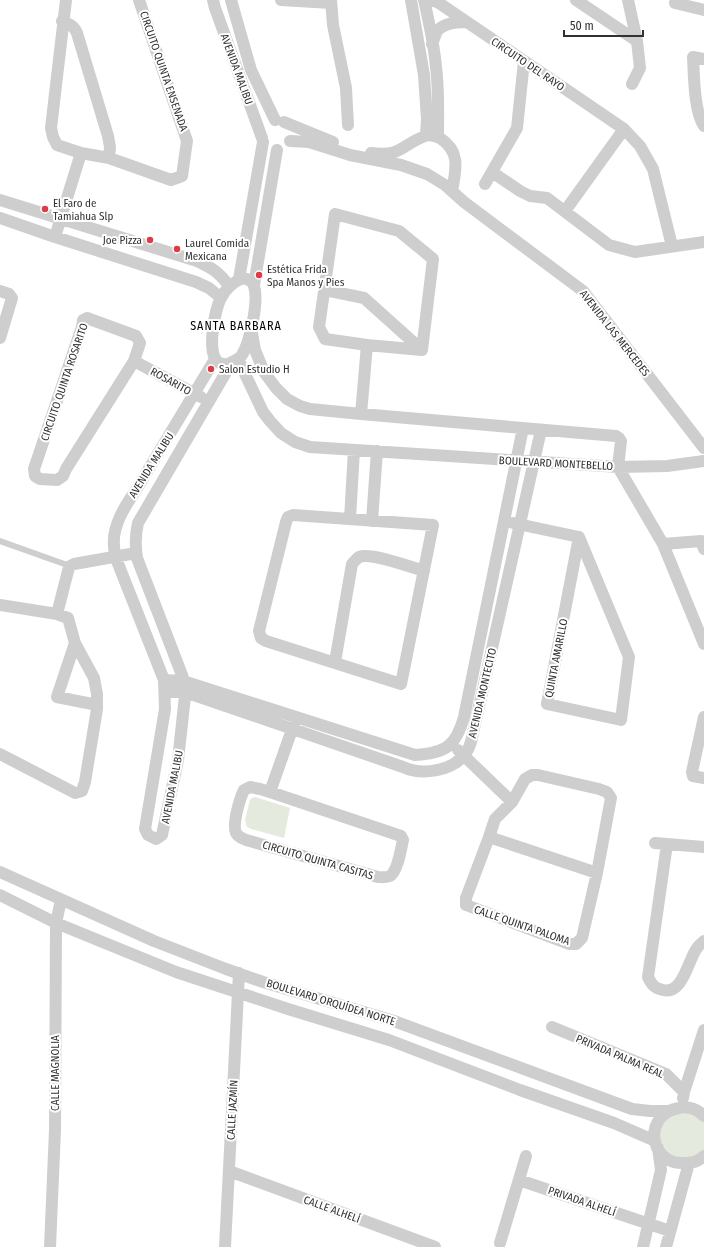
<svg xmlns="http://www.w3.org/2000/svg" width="704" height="1247" font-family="'Fira Sans Condensed',sans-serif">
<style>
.green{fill:#e4eadd}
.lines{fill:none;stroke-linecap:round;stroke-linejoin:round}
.lane{stroke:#cecece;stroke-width:6}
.street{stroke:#cecece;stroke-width:12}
.poi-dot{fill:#df3b46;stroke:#fff;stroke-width:1.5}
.labels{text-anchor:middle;stroke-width:4;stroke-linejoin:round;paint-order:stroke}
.street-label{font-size:11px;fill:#313131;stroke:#fff}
.poi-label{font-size:11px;fill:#313131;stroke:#fff;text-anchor:start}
.neighbourhood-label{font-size:12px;letter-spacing:1px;fill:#000;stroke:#fff}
</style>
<rect width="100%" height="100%" fill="#fff"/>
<path class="green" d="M255,797L290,808L284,838L251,829L247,827L245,820L250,800L252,798Z
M676,1108L704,1117V1155L697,1160L664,1156L657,1124Z"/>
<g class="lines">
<path class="lane" d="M0,541L70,566"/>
<path class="street" d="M66,0L51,128L53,137L57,145L81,153L109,158L171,180L182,176L187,141L139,0
M213,0L215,8L262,138
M231,0L251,70L275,120
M281,0L331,3
M331,0L333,25L346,88L348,125
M411,0L424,75L427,119L426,135
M424,0C429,22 434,44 436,67C439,90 438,114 438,137
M432,0L439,3L624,129L640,146L653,169L672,246
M576,0L637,41
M628,0L637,41L640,68L632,84
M675,3L704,10
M62,21C70,24 74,26 77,33L108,136L110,147L109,158
M432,44C434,40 435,35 437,31C444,23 456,22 466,22
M704,59L693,57C694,76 694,111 704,126
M284,122L333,142
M290,141L309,142L350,155L401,165L427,174L445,185L464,202L583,291L704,448
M371,153C402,157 401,145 425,136C430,134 435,136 440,138C461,152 456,169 452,191
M492,172L520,191L530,196L547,198L609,245L635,252L704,242
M485,184L517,128L524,61
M0,200L197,261C212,268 219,272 229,286
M565,211L624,129
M335,214L399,231L433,259L422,350L367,345L325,339L319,327Z
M0,218L55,237L196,282L209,288L221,298
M55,237L81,153
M243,278C248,279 253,281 254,286C259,301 250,342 242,355C239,359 234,361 230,363C226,365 221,364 218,362C206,353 215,309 221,298C226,288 233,282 243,278Z
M239,279L263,142
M254,285L277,150
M325,290L364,298L422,350
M0,291L9,294L12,298L0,338
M87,318L136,336L140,343L134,361L66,469L63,476L57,480L40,479L35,476L34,469L82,327L83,320Z
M251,328L255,350L264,372L276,388L287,399L300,406L310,409L361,414L616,436L619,438L621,441L618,467
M215,359L136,490C125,506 112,526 114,546C114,551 116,556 117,561L164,680L165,709L145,829L148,835L156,839L162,835L178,760L185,696V687L182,675L137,558C135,546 135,536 138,523L232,362
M238,359L263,412L270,421L281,433L295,442L310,447L618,467L667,466L704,461
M134,361L201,397
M361,414L367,345
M618,467L663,544L704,644
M293,515L433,525L401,684L266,641L261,638L259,631L286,522L288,517Z
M350,519L354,450
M372,521L377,451
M513,523L579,537
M579,537L629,657L621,720L547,704Z
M663,544L701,541L704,549
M0,605L57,614L68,618L75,643L94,678L97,694V709L85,782L82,791L75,793L0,754
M57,614L68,571L70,566L74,564L136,553
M75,643L57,697L97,705
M335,662L352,564C354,562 356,559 359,557C370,552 411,567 424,571
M164,680L183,681L415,755C446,753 456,746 464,717L523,428
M165,692H185L403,767C422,776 453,771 466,753C468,750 470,745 471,742L541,430
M704,717L692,772L693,776L704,778
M458,750L512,802
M532,775H538L599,789L607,792L611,798L597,873L582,938L576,944H569L466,905V898L489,837L495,819L512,802L525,779Z
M250,787L260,789L270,792L401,836L403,840C401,848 398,871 390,876C386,878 382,877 378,877L246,840C242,838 238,837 236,833C232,824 240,798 244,790Z
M270,792L295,721
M489,837L597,873
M655,843L704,847
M667,844L648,977C652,985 654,988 663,990C683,995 688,960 697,948C699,945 702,943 704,941
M0,872L154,941L226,969L263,982L394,1021L632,1109L650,1111H668
M0,895L56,923L176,972L288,1009L389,1040L520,1090L614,1123L653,1140
M552,1027L666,1074L684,1092
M683,1098L684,1092L704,1030
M704,1116C697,1109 688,1106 679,1108C642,1114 649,1165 684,1163C692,1163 698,1162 704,1156
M229,1171L435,1247
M519,1180L670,1231
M500,1243L526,1156
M50,1247L55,1130L56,923L61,900
M225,1247L239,973
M643,1247L661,1170L658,1148
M666,1247L689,1163"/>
</g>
<g class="poi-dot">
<circle cx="45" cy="209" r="4"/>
<circle cx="150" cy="240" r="4"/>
<circle cx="177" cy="249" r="4"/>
<circle cx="259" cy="275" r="4"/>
<circle cx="211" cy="369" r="4"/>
</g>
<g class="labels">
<g class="street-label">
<text transform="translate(528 64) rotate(34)" y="4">CIRCUITO DEL RAYO</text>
<text transform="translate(237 69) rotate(70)" y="4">AVENIDA MALIBU</text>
<text transform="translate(164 71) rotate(71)" y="4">CIRCUITO QUINTA ENSENADA</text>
<text transform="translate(615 333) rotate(52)" y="4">AVENIDA LAS MERCEDES</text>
<text transform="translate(171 381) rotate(29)" y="4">ROSARITO</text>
<text transform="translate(64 382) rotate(-71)" y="4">CIRCUITO QUINTA ROSARITO</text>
<text transform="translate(556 463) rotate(3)" y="4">BOULEVARD MONTEBELLO</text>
<text transform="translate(151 465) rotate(-58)" y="4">AVENIDA MALIBU</text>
<text transform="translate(556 658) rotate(-79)" y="4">QUINTA AMARILLO</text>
<text transform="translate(482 693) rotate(-77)" y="4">AVENIDA MONTECITO</text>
<text transform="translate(172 787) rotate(-79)" y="4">AVENIDA MALIBU</text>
<text transform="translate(318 860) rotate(16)" y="4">CIRCUITO QUINTA CASITAS</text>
<text transform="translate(522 925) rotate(19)" y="4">CALLE QUINTA PALOMA</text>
<text transform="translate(331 1002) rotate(17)" y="4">BOULEVARD ORQUÍDEA NORTE</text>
<text transform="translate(620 1056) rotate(23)" y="4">PRIVADA PALMA REAL</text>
<text transform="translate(55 1073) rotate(-90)" y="4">CALLE MAGNOLIA</text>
<text transform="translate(232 1110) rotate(-87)" y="4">CALLE JAZMÍN</text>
<text transform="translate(582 1201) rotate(19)" y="4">PRIVADA ALHELÍ</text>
<text transform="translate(332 1209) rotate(20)" y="4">CALLE ALHELÍ</text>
</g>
<g class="poi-label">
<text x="53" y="207">El Faro de<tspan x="53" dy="13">Tamiahua Slp</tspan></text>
<text x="142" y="244" text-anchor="end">Joe Pizza</text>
<text x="185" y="247">Laurel Comida<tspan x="185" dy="13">Mexicana</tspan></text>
<text x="267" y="273">Estética Frida<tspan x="267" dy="13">Spa Manos y Pies</tspan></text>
<text x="219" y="373">Salon Estudio H</text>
</g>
<g class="neighbourhood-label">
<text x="236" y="330">SANTA BARBARA</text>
</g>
</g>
<path d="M564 30v6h79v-6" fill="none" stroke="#313131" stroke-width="2"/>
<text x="570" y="30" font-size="12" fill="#313131" stroke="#ffffff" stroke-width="3" paint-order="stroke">50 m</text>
</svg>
